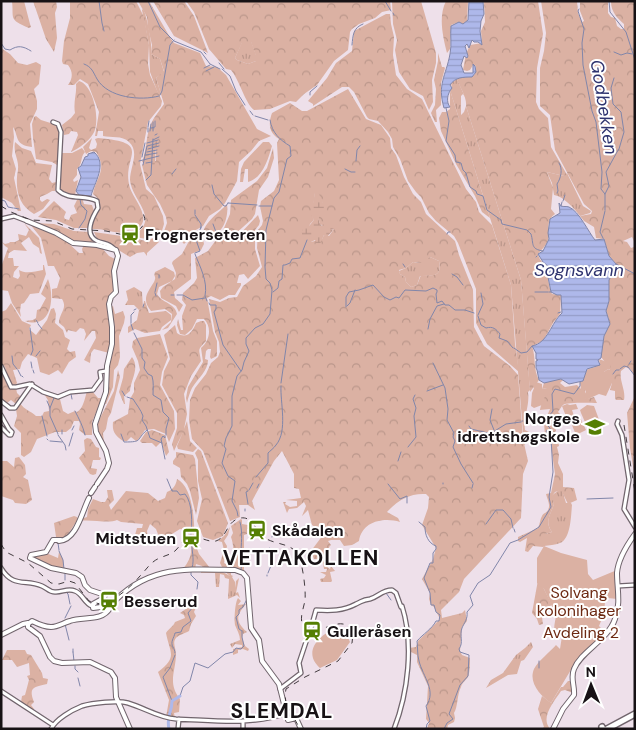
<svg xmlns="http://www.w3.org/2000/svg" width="636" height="730" font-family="'DM Sans',sans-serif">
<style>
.grass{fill:url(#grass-tufts)}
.forest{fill:url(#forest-crowns);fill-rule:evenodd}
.wetland{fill:url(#wetland-marsh)}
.green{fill:#dbb1a3}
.water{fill:url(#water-rules);stroke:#8186aa}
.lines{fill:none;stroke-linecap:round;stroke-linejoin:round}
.stream{stroke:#8186aa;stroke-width:1}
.river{stroke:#aeb8ea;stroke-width:3}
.tertiary-casing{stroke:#71656d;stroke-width:5.5}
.secondary-casing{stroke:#71656d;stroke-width:6}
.trunk-casing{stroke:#71656d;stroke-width:8}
.tertiary{stroke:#fff;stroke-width:3}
.secondary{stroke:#fff;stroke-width:4}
.trunk{stroke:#fff;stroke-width:5}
.rail{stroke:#433c40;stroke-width:1;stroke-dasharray:6 6;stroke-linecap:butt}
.labels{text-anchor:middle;stroke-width:4;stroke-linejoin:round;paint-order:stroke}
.poi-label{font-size:16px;font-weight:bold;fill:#171215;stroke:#fff;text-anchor:start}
.park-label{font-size:16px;fill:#6d2912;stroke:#fff}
.water-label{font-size:18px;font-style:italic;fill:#2f3470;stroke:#fff}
.district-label{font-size:21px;font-weight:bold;letter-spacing:1px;fill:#171215;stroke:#fff}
</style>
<defs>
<pattern id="grass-tufts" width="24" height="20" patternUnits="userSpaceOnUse" patternTransform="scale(1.25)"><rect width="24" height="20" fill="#dbb1a3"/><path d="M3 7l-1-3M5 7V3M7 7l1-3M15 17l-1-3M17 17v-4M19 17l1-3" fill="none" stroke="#bb978b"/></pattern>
<pattern id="forest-crowns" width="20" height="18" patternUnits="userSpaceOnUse" patternTransform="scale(1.25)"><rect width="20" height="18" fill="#dbb1a3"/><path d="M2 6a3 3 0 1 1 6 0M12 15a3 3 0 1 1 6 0" fill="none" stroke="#bb978b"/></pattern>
<pattern id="wetland-marsh" width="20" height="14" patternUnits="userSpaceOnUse" patternTransform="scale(1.25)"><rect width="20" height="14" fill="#dbb1a3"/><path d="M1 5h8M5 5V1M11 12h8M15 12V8" fill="none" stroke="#bb978b"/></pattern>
<pattern id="water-rules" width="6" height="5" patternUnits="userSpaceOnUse" patternTransform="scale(1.25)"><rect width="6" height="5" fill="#aeb8ea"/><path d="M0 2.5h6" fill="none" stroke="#959dc8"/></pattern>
</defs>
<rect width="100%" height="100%" fill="#eee0ea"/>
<path class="grass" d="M143,9C147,15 153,48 151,54L160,59L164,72L156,78L161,94L159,96L150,72L149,45L142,10Z
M251,41L256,55V61L248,64L237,60L235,58L242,42Z
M457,79L465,97L463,94L461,96V115L464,112L466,106L521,280L530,390L528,392C530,406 523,417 525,430L529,432C529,437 529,442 524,445L511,285L450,90L452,88L451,83Z
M547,172L564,176L567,173L583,206L591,211L590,213L580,216C573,207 564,197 554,195L552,183Z
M430,257L439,261C442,278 433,275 420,276L417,285L411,287L406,282L405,277L400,274L399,271L406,268L413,262L418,263Z
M134,287L142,292L143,308L139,310L134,305H125L128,300L126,291Z
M559,490H562L566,503H571L572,505C571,515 571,539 560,543C555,545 549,545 544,546L545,534L552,532C544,521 551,514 554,504L551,496Z
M201,571H221L230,576L224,571H231V575L233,576L232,577L235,582V588L236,581L239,578L236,593L238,592L240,598L237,595L228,599L229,579L225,578L224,575L220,574L219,587H216L215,573H201Z
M238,598L241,601L238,605L246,604C236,616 235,621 247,632L243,634L242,638L245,646L249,649L248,651L243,649L238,650V653L233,655V649L242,647V645L235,644L232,648L230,644L240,640C240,635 237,630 235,625C234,619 235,602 238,598Z
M531,642L533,647L524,660L521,661L517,674L508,675L486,688L491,680L503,673L516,655L525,648Z"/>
<path class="forest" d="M12,1H24L30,24L31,27L29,28C8,19 14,19 12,1Z
M33,1H56L57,7L55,13L57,38L54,52L46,39Z
M70,1H136L144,17L149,45L148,64L150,75L162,101L161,106L148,122L140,164L146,189L154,196L163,216L164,224L161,234C151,237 144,242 135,235C160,217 132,201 130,180C130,167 140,152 129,142C122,135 111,138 103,136V131H98L97,136H95L99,112L88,84L80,79L74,85H68C73,78 73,72 68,65L63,64L62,61L64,41L70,18Z
M138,1H149L171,39L174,43L200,53L206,66L217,67L226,75L257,129L271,136L259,141L251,151L239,162L237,181L225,203L220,209L209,216L203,226L194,231V237L190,238L184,244L179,238L171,242L163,234L167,223L166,217L160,204L147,185L142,165L144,163L156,161L154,118L164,104L156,78L164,71L160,59L151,54L152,45L148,28L147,17Z
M153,1H184L194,16L208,53L174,36Z
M186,1H390L391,10L382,12L375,18L359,24L352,29L350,32L348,50L334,61L317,85L304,94L296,102L290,101L270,109L254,110C245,103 240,81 231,70L226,69L209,49L194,12ZM251,42L256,56V61L248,64L237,60L235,58L242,43Z
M392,1H421L436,53V63L432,80L433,102L429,110L423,96L410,89L399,72L395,50L397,40L393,24Z
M446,1H468L467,21L463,24L459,22L451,25L450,49L447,53C443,37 438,17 446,1Z
M484,1H538L543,34L537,68L536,102L539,109L548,118L551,147L566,173V175L564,176L547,172L553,188L551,209L555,214C545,221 550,230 548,240C546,246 542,249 538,254C539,260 544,263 546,269C549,277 548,286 552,294L561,295L560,314L553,323L543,341L532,346C536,357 533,370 539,380L530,392L521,280L466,106C467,97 460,88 457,79L463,76L471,77L475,74L476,66L473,65L470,70L467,71L463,70L466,54L470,45L482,43L481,31L485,22Z
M541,1H577L578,13L582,22L584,21L580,11V1H608V13L611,17L615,18L617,26L621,29H624V24C618,19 611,12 611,2L635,1V243L632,237L623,241L627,242L631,248L634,247L635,244V376L630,369L626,367L621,371C619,381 626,390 624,400H616L615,398V391L610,390L612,383L608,380H604V372L608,369L610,370L607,362H605L601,357L604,336L610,323L606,311L609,298V280L615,269L616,264L609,256L604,239L596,238L594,227L584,221L580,216L591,214L592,211L584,204L555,150L550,115L540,106V68L544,51L546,33Z
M386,14H390L391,24L394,37L393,55L396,75L407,89L422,99L466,189L476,202L479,212L492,225L511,285L515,344L519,372L487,344L476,323V289L458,243L454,236L436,221L429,213L421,197L416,192L408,181L400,159L393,147L392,139L388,132L378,121L369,119L367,117L354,92L349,87H342L313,106V104L308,101L327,78L336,63L352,51L354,31Z
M1,48L10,54L18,63L27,65L36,62L41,65L39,84L34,89L37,101V109L30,124L32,147C14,145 19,136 13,127L14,137L12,156L16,169L14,178L21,211H18L12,203L1,197Z
M438,53L442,67H444L445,68L441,83V105L436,110L437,122H435L431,113L435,105L436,89L434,80L438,61Z
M79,81C94,85 101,122 93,134C88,142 79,148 71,152L78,135L77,132L71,131L69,134L64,135L62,125L71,118L75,113C73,102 77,94 76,84Z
M348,89L366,119L381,125L390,138L391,148L396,155L404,177L413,194L421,202L426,214L455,241L459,255L473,290L474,327L484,346L510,366L518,375L523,439L528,461L523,474L521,518L464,579L459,592L441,610L442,618L462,613L465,610L467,621L462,627L460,651L462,655L470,658C470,664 470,672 468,677C466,680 462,683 461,687C457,694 458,707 454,713L455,718L454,722L448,725L447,729H427L429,723L426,719L428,686L417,662V655L409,651V648L416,647L418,641L440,619L434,607L431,605L429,599L430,593L422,579L433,559L436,548L422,525L428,508L429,497L426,494C410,493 398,500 387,512L398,518L400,522C384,517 362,521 359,541L352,545L344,546L340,540H331L328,541L331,545L329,547L330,552L327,554L329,562L327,567L330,569L331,566L335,571L330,572L332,581L331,582H321L320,579L324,578L326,575L320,572H326L327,569H324L323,563L318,564V559H314L311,551L323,535L327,537L328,532L321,531L312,525L308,510L302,516L306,506L304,502L297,508L289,509L287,513L283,502H286L285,504L290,507L297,506V501L286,500L301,498L299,489L294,488V474L282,451L274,461L252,501L255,510L248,505H239L240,517L230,521L203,451L192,439L189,420L190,400L195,388L206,374L211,363L218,357L220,352L219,342L215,332L209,299L220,302L229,298L237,297L243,286L256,276L262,267L257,248L258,230L262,225L263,221L260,206L261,201L274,191L279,180L277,143L279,139C269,133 268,124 272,113L290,103L302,111H307ZM315,193L323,203L318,218L320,224L331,230L334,229L329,236L324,235L322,239L311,242L306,238L310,224L314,220L312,215ZM430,257L439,261C442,277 434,276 421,275L417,285L411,287L406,282L405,277L400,274L399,270L406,268L413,262C421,264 424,262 430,257Z
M450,90L490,218L482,212L475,196L456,164L441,131L439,118L442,112H446L450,109Z
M36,116L41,120L57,125L60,130L57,165L52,162L36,159L33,138L32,124L34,117Z
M92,138L89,148L91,150L96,148L97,144L95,139L98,138C156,143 120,156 130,188C134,200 153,219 137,229C125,238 106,228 92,229C91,219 104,207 99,200C98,198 95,196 93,194C96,177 108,170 96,152L91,151L86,154L83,147Z
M15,142L22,148L31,151L36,163L52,165L49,179L52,183L56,182L55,191H52L47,194L40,197V200L42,202L47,199L50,200L43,209L34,214C20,206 16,193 17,177C17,174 18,172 18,169C19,159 13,154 15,142Z
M263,142H269L272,146C268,159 263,178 248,182V169H245L243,182H240L241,169L244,162Z
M273,148L274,158L268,177L259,190L255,214L252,219L234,235H221L230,214L231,200L257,181L267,168Z
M82,198L84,204L92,205L94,211L91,217L89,227L87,228H74L56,220L38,217L54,201L66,212L64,217L65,219L69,220L71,215L77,213L74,206L77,200Z
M227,204C229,219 222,238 204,237C199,226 220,212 227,204Z
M258,215L260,221L259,225L255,230V249L260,266L248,279L244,274L239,275L237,283H241V285L235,295H229L220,300L211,296L207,298L213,331L217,341V356L211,359L210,357L211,349H208L206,351L205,359L208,360C208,371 198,378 192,388C190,392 188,398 187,403L186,398L188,387L203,362L201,348C210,341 212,327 204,319H197L192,329L185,335L180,334L177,325L178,319L181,330H183L182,316L186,305L182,300L183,293L194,283L197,278L195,258L208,251L216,240L220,237L236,238Z
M24,223L39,238L42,254L40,253L39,248L33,244L29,237L21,243L27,251L14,250L9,253L8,258H13L14,266H19L14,272L13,277L18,279L20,276L19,270C25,274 34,272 43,270V265H44L46,274L39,293L30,294L24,303L21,304L20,311L21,317L12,303L8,291L1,290V267L8,248L5,246L2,242L5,244L9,243L10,242H15L19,240L18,234L26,236L29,230Z
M34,223L54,224L74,231L89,232L100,243L74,242Z
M30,224L65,240L79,253H83L82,249L84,245L101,247L109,256L115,259L113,267V292L107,304V308L112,332L109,353L94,349L91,353L90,363L84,360L96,338L95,331H92L84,341L86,334L84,329L80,328L76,332L68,330L67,333L64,327L59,323C59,313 68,309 62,299L52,298V289L57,288L60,278L54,266H48L41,238Z
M94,232L135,238L145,241L157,237L159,242L147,253V256L144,252L137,253L130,257C117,250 113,244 97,239Z
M197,238L203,239L204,244L201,250L191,254V279L174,292L175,298L183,305L179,312L176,306L161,298L160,291L163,287L175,279L176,273L172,263L173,261L182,254L189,241Z
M165,267L174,272L175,276L172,281L159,287L157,294C162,303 175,303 177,314L168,328L162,330L171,322L172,314L165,309L151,311C141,299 148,292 154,282C157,275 153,278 155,272Z
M48,279C55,297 52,330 25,321L33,320L36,318L37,310L40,309L46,298L41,294Z
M144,301H145L149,313L166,311L171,315V320L162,327L160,331L145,333L135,329L128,333V327L137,320L139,310L143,308Z
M11,303L22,321L31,325L29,329L36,335L47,320L51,309L54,308L56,314L55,323L63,330L65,337L70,340L67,349L70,352L75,351L76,357L69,362L62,374L58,370L49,375L40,372L37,358L28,354L22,362L20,369L13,370L17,383L15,386L10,384L5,367L1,363V312L6,310Z
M113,306L115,314L123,311L125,317L124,323L119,336L120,357L118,365L114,370L113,387L106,404H104L108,391V369L114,345L115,327L111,307Z
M201,321H204L206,325V341C197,351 199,348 201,361L191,376L184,394L187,414L184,429L187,421L190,441L197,448L193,452L178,449L177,446L183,432L174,451L172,444L177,428V413L162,385L164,371L170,359L164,335L175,325L177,333C187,340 193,331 196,323Z
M160,334L168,357L162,372L160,385L174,411L175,429L169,442L166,434L154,429L145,430L138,440L136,441L131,437L127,441H123C115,435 112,432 113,422L128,414L130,399L134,392V383L140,370L138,361L132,347L133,341L137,338Z
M132,357C140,368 131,379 130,391L124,396L125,404H124L119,392L123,378L124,369Z
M1,368C6,376 5,389 16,388L17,393L21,397L17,405L11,400L7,403L1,400Z
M118,370L120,377L111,413L108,418L106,429L103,433L104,443L98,432L97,424L114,391Z
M558,379L563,380L560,383L565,387L577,385L581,389L585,390L586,399L594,397L597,403C591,403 567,402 563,405C561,407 560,409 558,412L560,414L557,418V420H553L556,431L553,433L557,435L559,446L557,447L559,455L558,463L563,474V487L574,488L577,500L568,504L561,490L555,492L552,496L554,504C551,514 544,522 552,532L545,534V546L543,547L533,546L528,552L525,551L527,538L520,542L518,541V537L538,528C540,524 540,519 542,516C543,513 547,513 548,510C551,505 547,499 546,494L551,493L555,474L550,439L545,435L544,423L550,409L540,410C540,407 546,393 547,388L542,389L544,383Z
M87,391H92L98,398H102L92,422V435H85L79,430L80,424L79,421H74L71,428L66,432H55L37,439L31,452L24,457L21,455V433L14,426L17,416L16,409L20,403C24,410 31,411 36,416H42L44,412L49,411L48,400L44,394L60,399L63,411L68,414L75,411L77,412C83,409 85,398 87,391Z
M635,396V456H633L635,478L630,448L627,413Z
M152,430L165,435L169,452L166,456L161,442L156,447L152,443H142L140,441L146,432Z
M87,438L91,439L96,447L99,448V457L101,458L100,460H93L91,468L97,469L96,474L93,475L90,474L79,458L85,451L84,440Z
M198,449L201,451L228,523L223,536L213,540L203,537L197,521L202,499L198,481V460L195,453Z
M176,452L193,455L195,459L199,498L196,515L190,491L187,484L181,477L180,468L173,464V461L176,457Z
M19,457L25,465L26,474L23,477L28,480L32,500L26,504L15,503L13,500L1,496C3,484 1,473 1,461H7L14,467L15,458Z
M177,479C192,486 195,520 194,535L189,536L187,531L180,529L164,539L159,537L156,529L150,524L147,531L148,539L145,535H142L137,542L135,535L137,528H142L143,524L121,522L117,520C109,524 91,519 80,521L83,514L84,518L87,517L88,509L93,499L101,502H105L108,497L107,490H112L114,500L109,505L111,510L126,491L148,493L158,501L165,498L167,492C173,490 176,485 177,479Z
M74,516L77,517L78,519L66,537L62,539L56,537L54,523Z
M241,519L242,520V524L248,525L250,529H247V534L244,535V572L231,569V567L229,569L219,568L222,567L220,563L224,550L222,542L218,541L224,536L230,527L228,535L224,541L227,546L224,563L228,565C235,557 234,546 231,537L233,533L237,547L231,526Z
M190,541H194L199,554L210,568L203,569L202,566L196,564L195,569H183C190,560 193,553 190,541Z
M538,580L544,589L552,605C542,609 541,614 543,624L539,625L537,619L532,613Z
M196,602L197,605L194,612L196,616L191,624L189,631C186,633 178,635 176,638C172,643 176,648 176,654C176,671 167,683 180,699L179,712L174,713L175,718L166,717L169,700L158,672C178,656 170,654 166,633C169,628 173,627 175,622L185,618L184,615L180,613Z
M7,650H25L27,654L31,655L42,673L43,678L48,679L47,684C34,687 28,687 34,702L31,705L34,709L32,711L21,702L22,696L25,695L29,680L27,676L30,675L29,663L17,667L12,660H2Z
M568,681H571L573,693L565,690L561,691C554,702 540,717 550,729H542L544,727L538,709L542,696L551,703L561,687H563Z"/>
<path class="wetland" d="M154,118L155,133C162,140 156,144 155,153C155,158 156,161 154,166H150L147,163H144L142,162C148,147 145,132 154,118Z
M315,192L319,194L325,207C321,213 315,219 322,226L325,222L329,224L331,230L334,229L327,237L324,235L320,244L317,245L315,240L311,242V246L304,245L303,243L306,239L302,238V231L304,227L309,226L314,220L311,215Z"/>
<path class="green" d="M82,148L85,152C80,157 83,164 77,169V175L73,180L74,182L78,180L75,195H68V193L60,190L59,183L62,153H72Z
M611,353H615L612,364L610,365L611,370L608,369L604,372V380H608L612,378V383L606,396L599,394L586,400L584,395L586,392L585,390H581L580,382L583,381C587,363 590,372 600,364L599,359L607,362Z
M536,382L542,384V389L547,388L548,384H550V394L545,396L542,405L534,408L531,406L532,393L534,388L533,387Z
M567,404L570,405L576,404L578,409L572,410L574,416L571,418L579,415L586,430L576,435L569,418L567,419L562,406Z
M587,405L594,406L601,425L596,430L588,429L581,413L580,410Z
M544,546L561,553L587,560L588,574L593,580L617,570V599L608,598L605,602L604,614L599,626L602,629L597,642L575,663L551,703C541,696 528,683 534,669C538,661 550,652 556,645L560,649L562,636L559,635L557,639C552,630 555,624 556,615L544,589L537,583V558Z
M59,552L63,559L64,569L53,568L31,558V555L46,553L58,558Z
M336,628L347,635L350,642L337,660L320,668C302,652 319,635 336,628Z"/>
<path class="water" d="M469,1H483L484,14L481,21L480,31L482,45L478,42H474L472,40L469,48L467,44L465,46L468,56L467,58L464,56L461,65L464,73H473V64L475,66L476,72L472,77C464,77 455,77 450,85L452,88C447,94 446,102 450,107L444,108C437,84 446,76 450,54C452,44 450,36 451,26L459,22L463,24L468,20Z
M94,152C108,164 94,183 91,196L79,195L76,191L81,177L78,168L81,166L85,157L88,156V154Z
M559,203L561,206C564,207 566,206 569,207C579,211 589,233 595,240L604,239L609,256L616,264L615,269L609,280V301L606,311L610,324L604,336L601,358L598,360L600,365L587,369L583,381L569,384L561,379L544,383L539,380L537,370L536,368V361L538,360L536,359V353L532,346C548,343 551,323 562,313L561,295H557L551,292L547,272L548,266L543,262L538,254L543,251L549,239L548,233L550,219L560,213Z"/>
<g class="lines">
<path class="stream" d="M99,1L102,23L104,31
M148,1L160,27L174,41L201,52L210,64L220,69
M385,1L391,11
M609,1L610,12L626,32L635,60
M579,9L578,11L584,29L582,43L583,65L592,111L596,122L602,172L601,189L605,194V210
M393,13L394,15
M1,43L5,49L10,50C18,45 23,46 31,51
M352,45C353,35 353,28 363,24
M204,52L206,54
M614,52L621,55L627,53L632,54
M219,63L224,69
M84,64C92,67 93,72 97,79C108,98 141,101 159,96
M204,68L210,65
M222,69L230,76L236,91L245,105
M206,71L214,67
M160,95L162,91L170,45L174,40
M310,95V92L317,86
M446,108L449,121L446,141L455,155L456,162L461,163L463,170L466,173L470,187L476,191L477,194L483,196L487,210L501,220L502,224L527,230L531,234C534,244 530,249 543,251
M250,111L253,115
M255,116L268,120
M153,122V131
M148,127L149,121
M151,128L155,127V121
M150,131L151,124
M148,132V128
M155,135L157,134
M153,140L159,137
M147,143L158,140
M148,149L159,146
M147,152L157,150
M146,155L157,153
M142,157L145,143
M139,161L159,156
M356,161L357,150L360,146
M146,163L152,162
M143,165L147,146L159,143
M345,169L351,172H355
M172,174L176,169
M146,180L151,175L153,139
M212,185L214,194L224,206H226L228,203
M557,193L558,191L557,184C561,178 563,169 559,163
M605,194L609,186L606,172L617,152L619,149L624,132L621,112L613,104L611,88L614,78
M1,200L5,201L8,207L13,208
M563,201L565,195
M228,203L257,205
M259,206H272
M561,206L562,202
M14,208L19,209
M195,214V210
M195,215L201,224V228
M213,224L216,232L215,237
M79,228L85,219L87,211L81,205L80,199
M447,234L448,232H450
M198,235L201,227
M603,238L600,232L605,211
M195,253L200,251L196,240L198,237
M195,254C200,267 208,281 205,296L207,301
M536,257L537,256
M403,264L405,267
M616,264L635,274
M452,274L457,277L463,285
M159,278V275
M155,292L157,283
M273,292L278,288L279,281L282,279L283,265H285L290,263L292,259L300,258L307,240
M535,292H548
M549,292H551
M155,293L156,296
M171,295H174
M177,295H183L192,300L205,298
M209,303L210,305H216V309L214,312L223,345L241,371
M347,306L350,303L355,290
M143,307L144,304
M346,307V297L349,292L359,290L373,285L384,297L390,300L396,297L399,298L405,290L426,291L433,288L437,290V292L436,294L437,303L442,301L445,305H449L455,310H465L474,313
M134,310L136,309
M558,313L561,312
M478,315L483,304L481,293
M478,316L481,325L486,328C493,326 496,329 500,334L499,338L507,341L513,348
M36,320L38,323
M131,323V315L134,312
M38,324L42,329
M131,324L133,330
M30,328L33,350L31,355
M428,329L430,319L437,306L444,304
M134,333L142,349V358L145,362L144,368L148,374L152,376C154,383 153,388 153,395L161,400L163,412L169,418L166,429V435
M514,348L521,353L527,352L532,346
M12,356L13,364L17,369
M36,356L40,351
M31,362L32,368
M433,363L445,388L448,409L447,420L454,433L453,437L455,441L453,447L461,464L473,483
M629,364L631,361
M620,369L624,366L628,367L635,376
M18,370L21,376
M33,370L34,373
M613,374L616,370H619
M22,376L23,377
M281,383L288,334
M122,391L125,396
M427,391L443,385
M71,394L72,399
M127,397L133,399C136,404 141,410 143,416L142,420L146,426L150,438L162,443
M47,401L50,408V416L58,434
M50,408L54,398
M492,409L490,420L494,430
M75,411C79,419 83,426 85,435
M42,416L47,436
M522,421H523
M469,426L471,429L488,433L493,432L506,424L521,422
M62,430V434
M72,430L74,426
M121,434L124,442C144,442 135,440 147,430
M58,435L65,445L66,450
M47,439L48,440
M50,441L62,442
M69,446L73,433
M408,447L416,437L414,416L416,408L413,399L415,395
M165,459L161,439L163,436L165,438V436
M398,461L401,452
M256,477L268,463V453C270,451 274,448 276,445C288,431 280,402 281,386
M167,479L172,491H177L180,495L185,494C193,503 192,524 191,535
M443,483V484
M388,484L400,499L407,496V503
M257,488L259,484
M472,488L473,484
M249,490L253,483
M587,499L613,498
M248,504L246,492L248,491
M245,509V511
M238,516L237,511L232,501L235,481L228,476L222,463L226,449L224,446L226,438L232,426V396L237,376L242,370L244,362L249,351L246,344V338L255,328L263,324L270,314L272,290L270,283L266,279L265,267L266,230L274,198L279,192L287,159L291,156L290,146C280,140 272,133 270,120
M240,522C243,533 241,544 241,554C241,560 242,564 241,570
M419,522L425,527C425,535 428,543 436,546V549L433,553V563H430L424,578L430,593L431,605H434L436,612L440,615L439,621H436C432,629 423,634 417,641C418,648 417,654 419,661C423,677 437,691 426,706L430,721L427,724L426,729
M486,524L496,510H503L511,519L513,528
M514,529L515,532
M272,537L274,530
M192,540C191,551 195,558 192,568
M58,543L59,550
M270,548L271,549
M59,551L63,560L64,569
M65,572V580
M191,572V575L198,582L197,589
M268,573L272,563
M267,576V575
M66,592L68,594L70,604
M386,593L391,600
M65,618L71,606
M65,624L69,640
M73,649V652
M73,652L74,661
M175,653C175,651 174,649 173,647C170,642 174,638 175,633L181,632L183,627L191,621L188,613L193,607L194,602
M75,666V669L78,672
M539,668V661
M78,678L80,686
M180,696L183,687L190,681L195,663L208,668L225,654L233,652L236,648L241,649L244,646L242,637V631L239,629L236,617L239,614V610L243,607L247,599
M172,701L163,677L170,668L175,655
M444,729L447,723L453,719L449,714L460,685L468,676L469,655L460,652L459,649C464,642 459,636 462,628C464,623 468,619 467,612L473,605L470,596L478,583L490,575L510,543L518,540L539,527L551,507L549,497L553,472L551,438L546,431L550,430V428L544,422L553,411L552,394L555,389L574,394L580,386V382"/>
<path class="river" d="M169,729C166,715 172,713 172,701L180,696"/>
<defs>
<path id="tertiary" d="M53,122L58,124L61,132L58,190C69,201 85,194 97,201L98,208C93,216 83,234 97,241C104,244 110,243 115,250
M1,219L14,216L27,221
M1,366L11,387H16L30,384L43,392L58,397L70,392L93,390L101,379L100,372L106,371
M1,401L10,408H15L32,384
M1,415L9,429L12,432L11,435H9L1,427
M618,421L617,424L622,435L629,480L624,509L635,527
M1,568C13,588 25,579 42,586C47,588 50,593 56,592C63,592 68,588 75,591C83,594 84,603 92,606
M618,586L635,585
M280,689L301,673L299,663L308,636V630L311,628L316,610C330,611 343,611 356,604C363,601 362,600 370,599C378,597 382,590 392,590L396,593L401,607L402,606C414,644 408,693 394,729
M1,691L53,725
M51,729C56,719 72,710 82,706C92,703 118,700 128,703C145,708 159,718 176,719C211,720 254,726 286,713
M178,729L179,719
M243,729V721"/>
<path id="secondary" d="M27,221L56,233L73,243L97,245L116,250L118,256L114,271L116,292L111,297L109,304L112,327V344L107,366L106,392L95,424L96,432L106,451L109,463L107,469L97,484
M91,493L95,487
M61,540H53L46,552L31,555L30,558L51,568L76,573L82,577L85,585L90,590L105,595L104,598L93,604V608L109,606
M59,541C77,540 82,511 89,498
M109,607C146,565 184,569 235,570L243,573L247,578L251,628L259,640L262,661L279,684L288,720L296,718L301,729
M28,624V627L40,636L50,657L54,661L62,663L90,662L111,672L115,678L116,697L130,729
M28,624L32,621C38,624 44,627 51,627C58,627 63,623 70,621C83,616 102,622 110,608
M1,635L23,624L28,623
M553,729L563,709L574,695C575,686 570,678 574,669C581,651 608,640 615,619C621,604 617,588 617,573C618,559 627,545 635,534"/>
<path id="trunk" d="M602,727L603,729
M607,729L635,714"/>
</defs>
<use href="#tertiary" class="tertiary-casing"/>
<use href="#secondary" class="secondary-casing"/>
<use href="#trunk" class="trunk-casing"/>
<use href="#tertiary" class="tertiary"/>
<use href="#secondary" class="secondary"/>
<use href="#trunk" class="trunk"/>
<path class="rail" d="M1,206L11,212L31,220L53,221L72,229L106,231L124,235L135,233L142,227L145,219L142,210
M624,425L635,492
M1,544L6,552L28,563L51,583L59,584L69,581L75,583L89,601L100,604C115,601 131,587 140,576C145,571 148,566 153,562C160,556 170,556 176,550C180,546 182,541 186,538C197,533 206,543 216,541C227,537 226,524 237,519C253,513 255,532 265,538C276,545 292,543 298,555C303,564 306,591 305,600C304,607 300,616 302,623C311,647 343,606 353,634L352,643L338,661L305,677L286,689L285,695L286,703L300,729"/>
</g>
<defs>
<symbol id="station-bare" viewBox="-9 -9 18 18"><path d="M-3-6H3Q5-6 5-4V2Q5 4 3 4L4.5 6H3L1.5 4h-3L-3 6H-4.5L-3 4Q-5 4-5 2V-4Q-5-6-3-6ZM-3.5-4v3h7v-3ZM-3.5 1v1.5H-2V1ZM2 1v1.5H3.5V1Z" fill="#557f03" stroke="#fff" stroke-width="2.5" paint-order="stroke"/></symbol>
<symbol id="university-bare" viewBox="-9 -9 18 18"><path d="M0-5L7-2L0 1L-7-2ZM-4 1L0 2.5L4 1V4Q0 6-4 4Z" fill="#557f03" stroke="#fff" stroke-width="2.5" paint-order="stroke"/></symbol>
</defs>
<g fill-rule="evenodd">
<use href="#station-bare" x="116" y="220" width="28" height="28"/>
<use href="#university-bare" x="581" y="413" width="28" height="28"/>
<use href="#station-bare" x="243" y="516" width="28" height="28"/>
<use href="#station-bare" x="177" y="524" width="28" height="28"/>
<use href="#station-bare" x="95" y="587" width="28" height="28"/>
<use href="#station-bare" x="298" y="617" width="28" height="28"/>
</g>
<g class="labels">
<g class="poi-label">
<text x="145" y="240">Frognerseteren</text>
<text x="580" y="424" text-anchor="end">Norges<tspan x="580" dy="18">idrettshøgskole</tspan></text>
<text x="272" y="536">Skådalen</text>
<text x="176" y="544" text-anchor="end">Midtstuen</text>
<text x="124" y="607">Besserud</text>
<text x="327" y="637">Gulleråsen</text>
</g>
<g class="park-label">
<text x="579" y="598">Solvang<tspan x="579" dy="18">kolonihager</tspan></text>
<text x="581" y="638">Avdeling 2</text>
</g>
<g class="water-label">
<text transform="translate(604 107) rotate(81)" y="6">Godbekken</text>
<text x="579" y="276">Sognsvann</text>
</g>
<g class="district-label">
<text x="301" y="565">VETTAKOLLEN</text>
<text x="282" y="718">SLEMDAL</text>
</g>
</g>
<rect width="636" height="730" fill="none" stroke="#171215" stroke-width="5"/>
<g transform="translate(591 685) rotate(359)" stroke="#ffffff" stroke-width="4" paint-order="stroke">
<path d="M0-4L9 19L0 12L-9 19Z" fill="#171215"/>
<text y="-8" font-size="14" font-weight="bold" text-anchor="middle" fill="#171215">N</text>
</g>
</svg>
